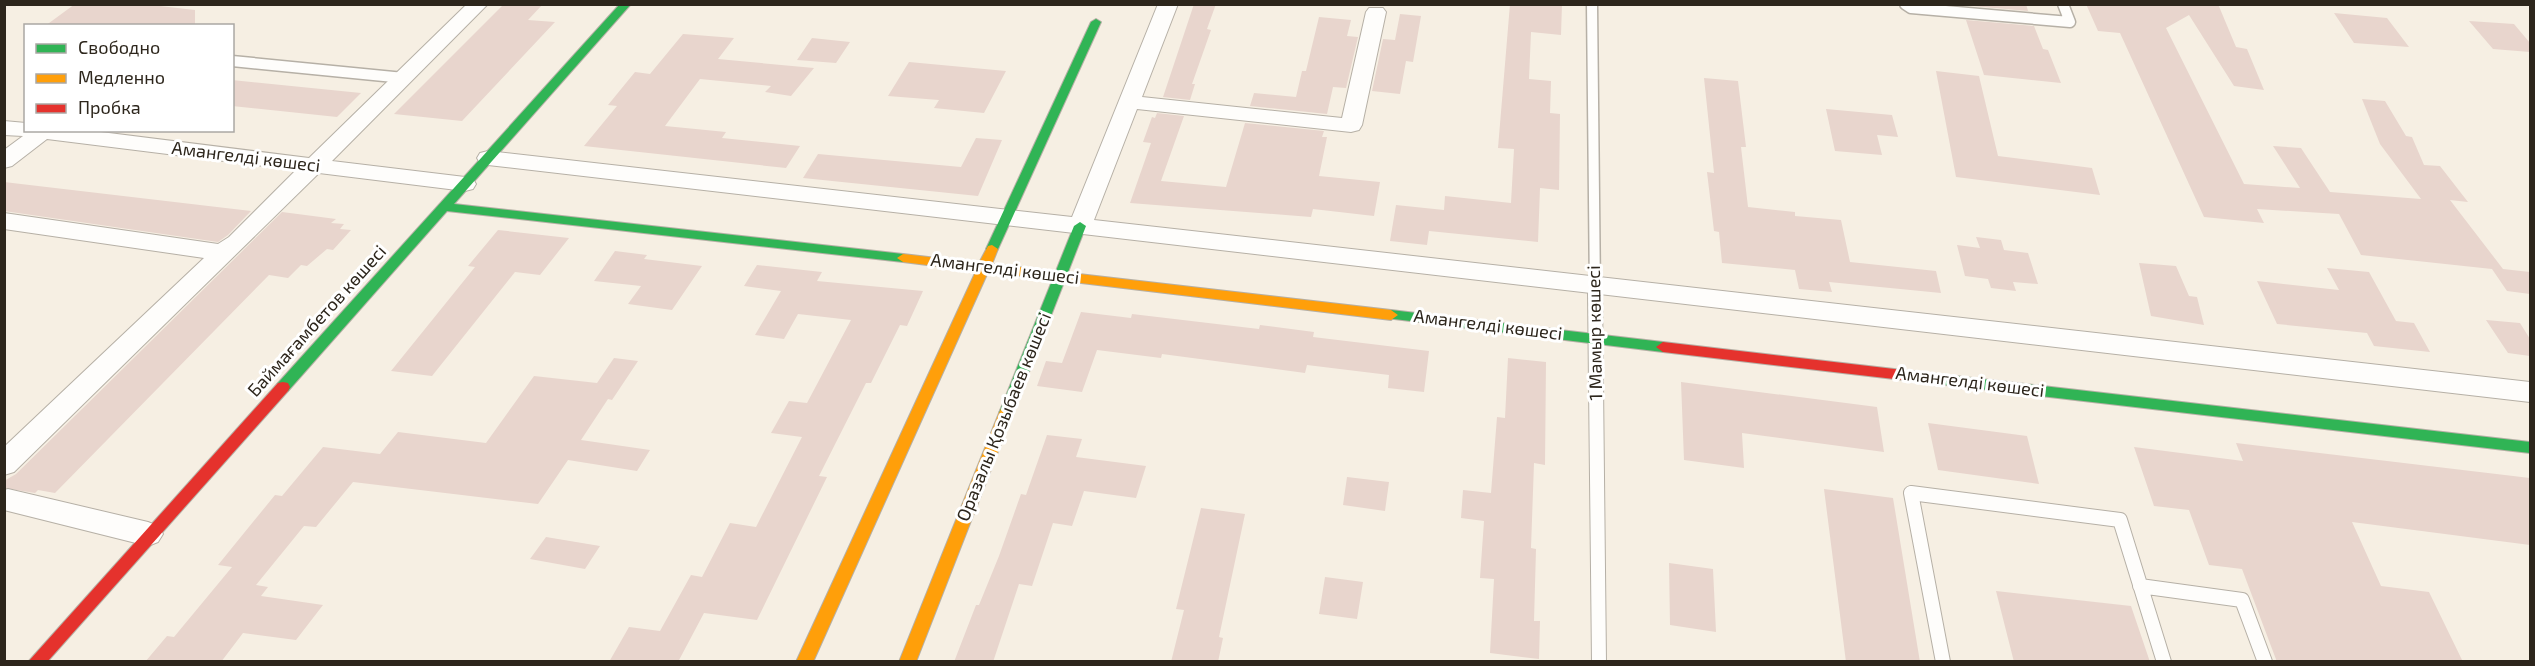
<svg xmlns="http://www.w3.org/2000/svg" width="2535" height="666" font-family="'Exo 2',sans-serif">
<style>
.building{fill:#e8d5cd}
.lines{fill:none;stroke-linecap:round;stroke-linejoin:round}
.lane-far1-casing{stroke:#b6b0a6;stroke-width:13}
.lane-casing{stroke:#b6b0a6;stroke-width:16}
.street-casing{stroke:#b6b0a6;stroke-width:2}
.fast-casing{stroke:#b6b0a6;stroke-width:2}
.slow-casing{stroke:#b6b0a6;stroke-width:2}
.jam-casing{stroke:#b6b0a6;stroke-width:2}
.lane-far1{stroke:#fefdfb;stroke-width:10}
.lane{stroke:#fefdfb;stroke-width:14}
.street{fill:#fefdfb;fill-rule:evenodd}
.fast{fill:#30b455;fill-rule:evenodd}
.slow{fill:#ff9f0a;fill-rule:evenodd}
.jam{fill:#e5322d;fill-rule:evenodd}
.labels{text-anchor:middle;stroke-width:6;stroke-linejoin:round;paint-order:stroke}
.street-label{font-size:18px;fill:#2d261c;stroke:#fff}
</style>
<rect width="100%" height="100%" fill="#f6efe3"/>
<path class="building" d="M75,4H142L195,10V26H45Z
M504,4H543L528,20L555,22L462,121L394,114Z
M1194,4H1216L1207,29L1211,30L1192,84H1195L1190,100L1163,97Z
M1510,4H1562L1561,35L1531,32L1529,79L1551,81L1550,113L1560,114L1559,190L1540,188L1538,242L1429,231L1427,245L1390,241L1396,205L1444,210L1445,196L1511,203L1514,149L1498,148Z
M1961,4H2026L2028,11L1961,5Z
M2086,4H2218L2236,47L2247,49L2264,90L2234,86L2189,15L2166,28L2244,184L2300,188L2273,146L2301,148L2330,192L2421,199L2380,144L2362,99L2385,101L2406,136L2412,137L2424,165L2440,166L2468,202L2450,200L2503,269L2530,272V294L2507,291L2492,269L2361,255L2339,214L2257,209L2264,223L2204,217L2120,33L2098,31Z
M2334,13L2387,18L2409,47L2354,43Z
M1400,14L1421,16L1413,62L1406,61L1400,94L1372,91L1383,39L1395,40Z
M1319,17L1351,20L1347,36L1358,37L1346,88L1333,87L1327,114L1250,106L1254,93L1296,97L1302,71H1306Z
M1966,20L2034,26L2043,49L2048,50L2061,83L1984,75Z
M2469,21L2514,24L2530,43V52L2493,49Z
M683,34L734,38L718,59L814,68L791,96L765,92L771,86L700,79L665,126L726,132L722,138L800,146L786,168L584,146L617,106L608,105L635,72L650,74Z
M812,38L850,42L836,63L797,60Z
M909,62L1006,71L984,113L934,108L939,100L888,96Z
M1936,71L1979,76L1998,156L2092,168L2100,195L1956,177Z
M1704,78L1738,81L1746,147H1741L1748,207L1795,212V216L1841,220L1850,262L1936,271L1941,293L1829,282L1832,292L1799,289L1795,270L1722,263L1719,232L1714,231L1707,172L1714,173Z
M232,80L361,93L337,117L232,106Z
M1826,109L1892,115L1898,137L1877,135L1882,155L1835,151Z
M1157,113L1184,116L1161,181L1226,187L1245,123L1324,131L1322,137H1327L1319,176L1380,182L1374,216L1313,209L1311,217L1130,203L1151,143L1143,142L1152,117L1155,118Z
M976,138L1002,140L978,196L803,178L818,154L961,167Z
M4,182L251,211L228,235L218,242L4,211Z
M282,212L336,219L331,223L344,224L340,229L351,230L333,250L327,249L307,266L301,265L288,278L269,275L55,493L38,490L35,493L4,488V481L16,474Z
M498,230L569,238L540,275L515,272L432,376L391,371L475,267L468,266Z
M1976,237L2001,240L2004,250L2028,253L2038,284L2013,282L2016,291L1991,288L1988,279L1965,276L1957,245L1980,248Z
M615,251L647,255L644,259L702,266L672,310L628,304L641,286L594,281Z
M2139,263L2176,266L2189,296L2197,297L2204,325L2151,316Z
M757,265L822,272L817,281L923,291L907,326L900,325L871,383H866L819,476L827,477L757,620L704,613L678,662H609L629,627L660,631L691,575L702,577L730,523L756,527L802,437L771,433L789,401L807,403L851,320L798,314L784,339L755,335L781,291L744,286Z
M2327,268L2369,272L2396,321L2414,323L2430,352L2374,346L2367,333L2277,324L2257,281L2339,290Z
M1081,312L1131,318L1132,314L1259,329L1260,325L1314,332L1313,337L1429,351L1424,392L1388,388L1389,375L1307,365L1305,373L1162,354L1161,358L1097,350L1082,392L1037,386L1046,361L1062,363Z
M2486,320L2520,323L2530,339V356L2508,353Z
M614,358L638,361L612,400L608,399L581,440L650,450L637,471L568,460L538,504L353,482L316,527L304,526L256,585L268,587L261,596L323,605L296,640L243,633L221,662H145L167,636L174,637L232,567L218,565L275,495L282,496L323,447L380,454L398,432L486,443L534,376L597,383Z
M1508,358L1546,362L1545,465L1534,463L1531,548L1536,549L1534,621H1540L1539,659L1490,653L1494,579L1480,578L1484,521L1461,518L1463,490L1491,493L1497,417L1505,418Z
M1681,382L1877,407L1884,452L1742,433L1744,468L1684,460Z
M1928,423L2027,436L2039,484L1938,470Z
M1047,435L1082,439L1076,457L1146,466L1136,498L1084,491L1072,526L1053,523L1032,586L1019,584L993,662H954L976,605H979L999,556L1021,494L1026,495Z
M2236,443L2530,478V545L2352,522L2381,586L2429,592L2463,662H2277L2242,569L2209,565L2189,510L2154,506L2134,447L2243,461Z
M1347,477L1389,482L1385,511L1343,505Z
M1824,489L1893,498L1920,662H1846Z
M1201,508L1245,514L1219,637L1223,638L1218,662H1171L1184,610L1176,609Z
M546,537L600,546L585,569L530,559Z
M1669,563L1713,569L1716,632L1670,625Z
M1325,577L1363,582L1357,619L1319,614Z
M1996,591L2131,606L2150,662H2014Z"/>
<g class="lines">
<defs>
<path id="lane-far1" d="M1592,4L1595,294
M1905,4L1911,8L2070,22L2063,4
M232,61L404,78"/>
<path id="lane" d="M1595,292L1599,662
M2140,586L2242,600L2265,662
M1943,662L1911,493L2120,520L2164,662"/>
<path id="street" d="M467,4H488L332,161L465,177L473,179L476,184L473,189L465,191L319,173L14,472L4,475V447L204,258L4,229V213L218,244L229,237L296,170L47,139L12,166L4,168V150L23,136L4,135V121L26,123V130H85L309,158Z
M1158,4H1178L1142,97L1342,118L1366,12L1369,8H1383L1386,12L1362,125L1359,130L1351,132L1137,109L1094,220L2530,382V402L488,165L480,163L477,158L480,153L488,151L1072,217Z
M8,489L148,522L158,526L163,534L158,542L148,546L4,510V490Z"/>
<path id="fast" d="M620,4H631L454,204L903,254L909,258L908,261L903,262L447,211L288,391H278L276,387L278,383Z
M1096,19L1101,22L998,249L996,252H988L986,249L1091,22Z
M1080,222L1086,226L1013,413L1011,417H1001L999,413L1074,226Z
M1391,310L1663,342L1670,347L1663,352L1386,318L1384,315Z
M1920,372L2530,442V453L1920,382L1915,381L1913,377L1915,373Z"/>
<path id="slow" d="M992,245L998,249L992,264L1391,310L1398,315L1391,320L988,272L813,662H796L976,271L903,262L897,258L903,254L979,263L988,246Z
M1006,408L1011,409L1013,413L916,662H899L999,413L1001,409Z"/>
<path id="jam" d="M1663,342L1920,372L1925,373L1927,377L1925,381L1920,382L1663,352L1656,347Z
M283,382L288,383L290,387L288,391L47,662H28L278,383Z"/>
</defs>
<use href="#lane-far1" class="lane-far1-casing"/>
<use href="#lane" class="lane-casing"/>
<use href="#street" class="street-casing"/>
<use href="#fast" class="fast-casing"/>
<use href="#slow" class="slow-casing"/>
<use href="#jam" class="jam-casing"/>
<use href="#lane-far1" class="lane-far1"/>
<use href="#lane" class="lane"/>
<use href="#street" class="street"/>
<use href="#fast" class="fast"/>
<use href="#slow" class="slow"/>
<use href="#jam" class="jam"/>
</g>
<g class="labels">
<g class="street-label">
<text transform="translate(246 157) rotate(7)" y="6">Амангелді көшесі</text>
<text transform="translate(1005 269) rotate(7)" y="6">Амангелді көшесі</text>
<text transform="translate(317 321) rotate(-48)" y="6">Баймағамбетов көшесі</text>
<text transform="translate(1488 325) rotate(7)" y="6">Амангелді көшесі</text>
<text transform="translate(1595 333) rotate(-91)" y="6">1 Мамыр көшесі</text>
<text transform="translate(1970 382) rotate(7)" y="6">Амангелді көшесі</text>
<text transform="translate(1004 417) rotate(-68)" y="6">Оразалы Қозыбаев көшесі</text>
</g>
</g>
<rect width="2535" height="666" fill="none" stroke="#2d261c" stroke-width="12"/>
<rect x="24" y="24" width="210" height="108" fill="#ffffff" stroke="#aba8a4" stroke-width="1.5"/>
<rect x="36" y="44" width="30" height="9" fill="#30b455" stroke="#aba8a4" stroke-width="1.5"/>
<text x="78" y="54" font-size="18" fill="#2d261c">Свободно</text>
<rect x="36" y="74" width="30" height="9" fill="#ff9f0a" stroke="#aba8a4" stroke-width="1.5"/>
<text x="78" y="84" font-size="18" fill="#2d261c">Медленно</text>
<rect x="36" y="104" width="30" height="9" fill="#e5322d" stroke="#aba8a4" stroke-width="1.5"/>
<text x="78" y="114" font-size="18" fill="#2d261c">Пробка</text>
</svg>
